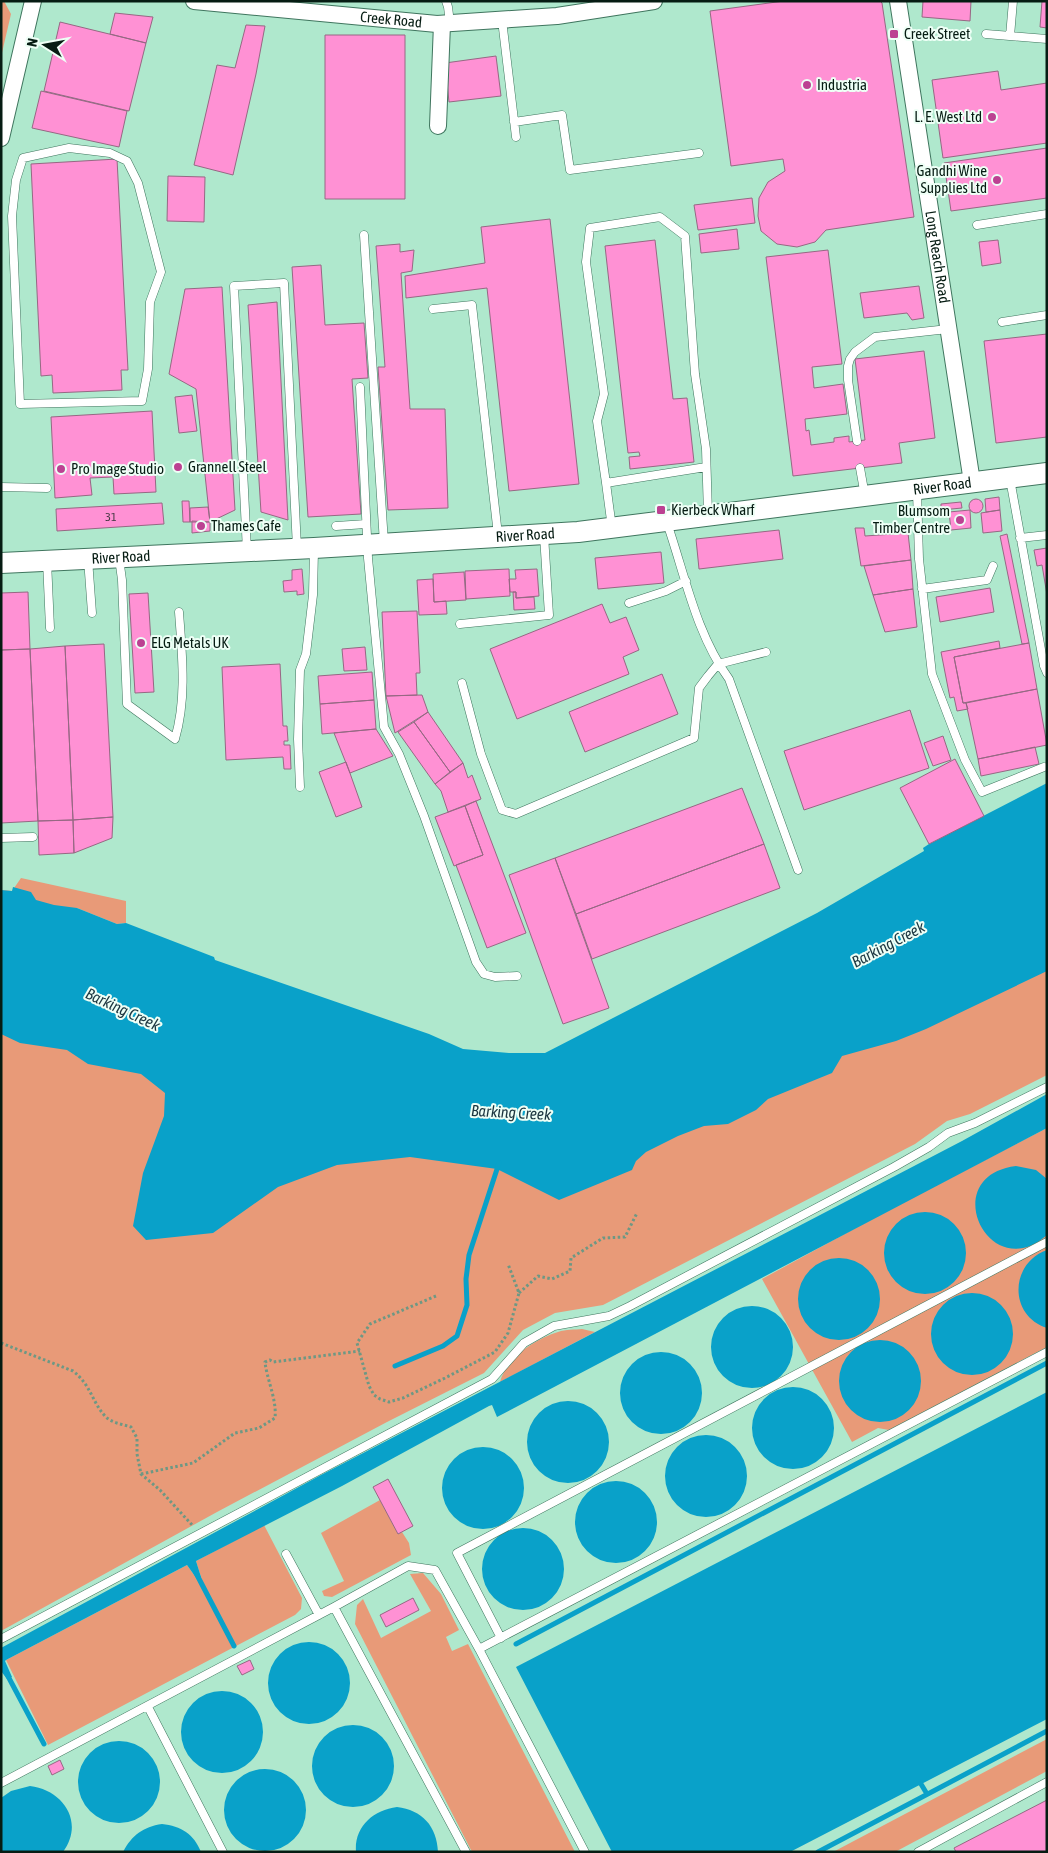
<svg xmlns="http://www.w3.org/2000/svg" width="1048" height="1853" font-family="'Asap Condensed',sans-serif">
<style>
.green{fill:#e89a78}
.water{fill:#09a1c9}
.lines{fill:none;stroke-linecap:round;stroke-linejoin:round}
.stream{stroke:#09a1c9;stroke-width:5}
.building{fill:#ff91d4;stroke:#966883}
.service-casing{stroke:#3f755e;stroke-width:9}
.minor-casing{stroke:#3f755e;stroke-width:18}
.tertiary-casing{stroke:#3f755e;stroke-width:22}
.path{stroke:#6d9884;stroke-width:3;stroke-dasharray:2.5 2.5;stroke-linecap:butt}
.service{stroke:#fff;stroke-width:8}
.minor{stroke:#fff;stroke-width:16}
.tertiary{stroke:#fff;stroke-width:20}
.poi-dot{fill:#bc4192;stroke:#eefff6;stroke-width:2}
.labels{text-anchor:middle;stroke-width:4;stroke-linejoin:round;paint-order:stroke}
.number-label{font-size:12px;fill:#443943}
.street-label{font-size:15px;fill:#061c13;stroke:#eefff6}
.poi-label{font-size:15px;fill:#061c13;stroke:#eefff6;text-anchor:start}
.water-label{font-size:16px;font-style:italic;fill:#1c3640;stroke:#eefff6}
</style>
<rect width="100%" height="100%" fill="#afe8cd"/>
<path class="green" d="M1,1H4L11,14L1,57Z
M21,878L126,901V923L117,924L77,908L52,912L1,890L12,891Z
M1047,921V1075L970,1114L947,1121L915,1144L603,1305L555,1313L523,1330L484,1373L387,1422L217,1512L1,1631V989L158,1054L219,1147Z
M1047,1128V1347L889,1430L878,1428L852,1442L762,1279L885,1212Z
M582,1329L595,1332L500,1382C506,1358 535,1339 558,1332C566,1329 575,1330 582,1329Z
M380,1500L398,1534L402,1532L409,1543L411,1555L332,1597L324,1596L322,1591L344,1581L321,1533Z
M264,1525L302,1598L301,1609L295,1615L48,1745L6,1660L187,1565L197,1579L201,1577L196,1561Z
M423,1573L441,1594L459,1630L446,1637L452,1651L468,1644L575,1852H472L355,1624L357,1605L363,1599L381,1638L431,1611L410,1574Z
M1047,1739V1771L895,1852H833Z"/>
<path class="water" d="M1047,783V971L926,1029L896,1041L842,1056L832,1073L768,1099L756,1110L728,1124L704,1126L678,1136L646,1152L636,1161L632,1170L559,1200L497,1169L410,1157L337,1165L278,1187L213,1233L146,1240L133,1226L143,1173L164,1116L165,1093L141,1074L88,1064L67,1050L20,1043L1,1034V890L12,891L13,887L31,892L36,900L54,905L77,908L117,924L126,923L214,957L215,960L429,1034L463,1049L509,1053H545L817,913L924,851L923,848L929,844Z
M1047,1094V1128L497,1417L492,1405L489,1406L342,1486L196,1561L201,1577L197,1579L187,1565L6,1660L5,1661L12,1677L7,1679L1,1671V1648L321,1475L962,1141Z
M1016,1166L1036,1170L1047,1179V1235C989,1287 936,1176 1016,1166Z
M884 1253a41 41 0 1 1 82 0a41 41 0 1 1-82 0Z
M1047,1250V1328C1008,1315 1010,1263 1047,1250Z
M798 1299a41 41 0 1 1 82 0a41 41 0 1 1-82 0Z
M931 1334a41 41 0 1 1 82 0a41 41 0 1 1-82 0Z
M711 1347a41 41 0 1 1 82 0a41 41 0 1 1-82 0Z
M839 1381a41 41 0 1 1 82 0a41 41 0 1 1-82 0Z
M620 1393a41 41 0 1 1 82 0a41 41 0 1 1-82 0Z
M752 1428a41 41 0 1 1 82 0a41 41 0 1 1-82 0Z
M1047,1392V1719L790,1852H612L516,1667Z
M527 1442a41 41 0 1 1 82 0a41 41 0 1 1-82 0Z
M665 1476a41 41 0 1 1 82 0a41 41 0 1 1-82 0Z
M442 1488a41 41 0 1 1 82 0a41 41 0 1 1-82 0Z
M575 1522a41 41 0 1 1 82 0a41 41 0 1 1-82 0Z
M482 1569a41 41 0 1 1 82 0a41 41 0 1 1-82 0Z
M268 1683a41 41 0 1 1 82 0a41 41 0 1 1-82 0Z
M181 1732a41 41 0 1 1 82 0a41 41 0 1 1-82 0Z
M312 1766a41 41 0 1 1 82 0a41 41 0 1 1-82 0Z
M78 1782a41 41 0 1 1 82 0a41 41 0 1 1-82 0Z
M224 1810a41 41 0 1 1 82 0a41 41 0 1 1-82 0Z
M30,1786C63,1790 85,1822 63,1852H1V1798L11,1791Z
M397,1807C422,1810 437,1826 438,1852H356C354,1827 373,1810 397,1807Z
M162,1824C181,1826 194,1834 201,1852H123C132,1835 143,1827 162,1824Z"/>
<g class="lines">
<path class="stream" d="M395,1366L443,1346L457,1336L467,1305L466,1279L469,1255L499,1163
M196,1573L234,1646
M516,1644L1047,1363
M1,1663L44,1744
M921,1784L927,1794
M818,1852L1047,1731"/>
</g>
<path class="building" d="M784,1H880L882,3L914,217L826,230L815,242L797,247L777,244L761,231L758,216L759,198L768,182L785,171L783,159L731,166L710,11Z
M923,1H971L970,21L922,17Z
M1042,1H1047V28L1040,27Z
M115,13L153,17L146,43L110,34Z
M60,22L146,43L129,111L44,91Z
M246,25L265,26L256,74L233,175L194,165L217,65L235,68Z
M325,35H405V199H325Z
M496,56L501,96L449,102L445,63Z
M998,71L1001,90L1047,83V143L943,158L932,80Z
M41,91L127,111L119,147L32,128Z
M1047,148V198L951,211L944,163Z
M117,159L128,370H121L122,390L53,393L52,375L41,376L31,164Z
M168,176L205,177L204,222L167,221Z
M752,198L755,223L698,230L694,205Z
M550,219L579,484L509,491L487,288L406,298L405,276L485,263L481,227Z
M737,229L739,249L701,253L699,234Z
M655,240L673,399L687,398L694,462L630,469L629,457L640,456L639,452L628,453L605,246Z
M998,240L1001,263L982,266L979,242Z
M400,244V252L414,250L412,271L401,273L410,409H445L448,508L388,510L378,367H385L376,246Z
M828,250L842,364L812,367L814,388L843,384L847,414L805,419L806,431L809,430L811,445L834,442V438L849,436V442L865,440L855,359L924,351L935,438L899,443L902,463L793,476L766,257Z
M321,265L325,325L364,323L368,378L352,379L361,514L308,517L292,267Z
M919,286L924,318L912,320L907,313L864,318L860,293Z
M222,287L235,510L210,522L196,389L169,374L185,289Z
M277,302L288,520L261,512L248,305Z
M1047,334V437L996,443L984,341Z
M192,395L197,431L179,433L175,397Z
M152,411L156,492L114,494L113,477L90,478L92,495L55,498L51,417Z
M999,497L1000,510L986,512L985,499Z
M969 506a7 7 0 1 1 14 0a7 7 0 1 1-14 0Z
M182,501H189L190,522H183Z
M961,502L962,508L941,510V504Z
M162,503L164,524L57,531L56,509Z
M208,507L210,522H190V508Z
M970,510L971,528L951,530L949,512Z
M1000,510L1002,531L983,533L981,513Z
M192,521L210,522V531L192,533Z
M855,528H864L865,536L908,533L911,560L861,566Z
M779,530L783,559L699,569L696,539Z
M1007,534L1029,643L1022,644L1000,536Z
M1047,548V595L1042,565L1037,566L1034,550Z
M661,552L664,583L598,589L595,558Z
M911,560L913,589L873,595L864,566Z
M302,569L304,594L297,595V591L284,592L283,581L292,580V570Z
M509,569L510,596L466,599L465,571Z
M537,569L539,596L516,598V592H510L509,579H516L515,570Z
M464,572L466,600L434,602L433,574Z
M433,579L434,602L446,601L447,614L419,615L417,580Z
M990,588L994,612L940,622L936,597Z
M913,589L917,627L885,632L873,595Z
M28,592L30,649L1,650V593Z
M513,592H516V598L534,597L535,609L514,610Z
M148,593L154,692L135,693L129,594Z
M602,604L610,623L626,617L639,650L623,657L629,674L517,719L490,649Z
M417,611L420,673H416L417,695L386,696L382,612Z
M999,641L1000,648L954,657L963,703H966L968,709L957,711L954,697L950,698L941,652Z
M1029,643L1037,689L963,703L954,657Z
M104,644L113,817L73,820L65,646Z
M65,646L73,820L38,821L30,649Z
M365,647L367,670L344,671L342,649Z
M30,649L38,821L1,823V650Z
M280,664L283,726H287L288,741H284V745H290L291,769H284L283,757L226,760L222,667Z
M372,672L374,700L320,704L318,676Z
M662,674L678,714L585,752L569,712Z
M1037,689L1047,745L978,759L966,703Z
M422,695L428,712L395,733L386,696Z
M374,700L376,729L322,734L320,704Z
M910,710L929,768L804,810L784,751Z
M428,712L463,763L450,772L414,722Z
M414,722L450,772L435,784L398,732Z
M376,729L393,756L350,773L334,733Z
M943,736L951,760L933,766L924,743Z
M1035,747L1039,764L981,776L978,759Z
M955,759L984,816L929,844L900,788Z
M346,762L362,807L336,817L319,772Z
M463,763L468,778L472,775L481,799L448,812L441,791L435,784Z
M742,788L764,844L576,914L555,858Z
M476,801L526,933L487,948L456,865L483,855L465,806Z
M465,806L483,855L454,866L435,817Z
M113,817L112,838L74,853L73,820Z
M73,820L74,853L39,855L38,821Z
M764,844L780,888L592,959L576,914Z
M555,858L609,1008L563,1024L509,875Z
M388,1479L413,1526L398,1534L373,1487Z
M413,1598L419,1610L386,1627L380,1615Z
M250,1660L254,1669L242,1675L237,1666Z
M60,1760L64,1769L52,1775L48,1766Z
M1047,1800V1852H956L954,1848Z"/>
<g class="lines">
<defs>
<path id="service" d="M446,1L448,7L450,23
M502,20L516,137
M986,34L1047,39
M1010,36L1013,1
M514,122L562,115L570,170L699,153
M69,148L110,153L127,161L138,183L161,272L150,302L148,369L142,401L20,404L12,216L16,180L23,158Z
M977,225L1047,214
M364,235L384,543
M433,309L472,305L498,535
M1002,322L1047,315
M360,387L368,558L384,727L399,754L424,816L476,962L484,974L495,977L517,976
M857,441L848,380V366L850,359L855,352L875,337L948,329
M706,467L606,483L597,421L604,394L586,262L590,228L660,217L685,236L695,374L706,449L708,514
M860,468L865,496
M1010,479L1044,666L1047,673
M606,483L612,528
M1,487L47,488
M917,490L919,559L932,674L965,760L982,792L1044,767
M667,523C685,575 696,634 729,679L798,870
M336,526L366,524
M1020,538L1047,535
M247,551L234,286L284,283L297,548
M119,558L122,580L127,704L175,739C187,698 182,654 179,612
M88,559L92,613
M47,561L50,628
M922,589L987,580L993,566
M629,603L666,591L686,581
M460,624L549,615L544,535
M462,683L481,754L502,810L516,814L694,738L699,688L708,676L718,664L766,652
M300,787L298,739L300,670L306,654L313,595L314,550
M1,838L33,837
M286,1554L319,1615
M334,1607L466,1852
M501,1638L457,1553L1047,1242
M1,1639L492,1379L524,1343L554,1326L609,1316L630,1306L894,1167L929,1147L948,1133L975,1123L1047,1087
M479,1649L1047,1352
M148,1707L223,1852
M1,1783L334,1607L408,1566L435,1570L479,1649L585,1852
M918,1852L1047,1782"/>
<g id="minor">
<path id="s1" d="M194,1L437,24L557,16L654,1"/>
<path id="s2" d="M898,1L972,482"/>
<path d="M438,126L442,24"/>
<path d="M1,138L33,1"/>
</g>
<g id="tertiary">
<path id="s3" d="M1,563L314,548L578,532L1047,473"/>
</g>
</defs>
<use href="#service" class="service-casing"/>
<use href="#minor" class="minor-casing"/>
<use href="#tertiary" class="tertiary-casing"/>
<path class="path" d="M519,1293L538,1276L552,1279L570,1271L571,1258L603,1238L625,1237L637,1213
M436,1296L370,1324L357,1343L369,1386L374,1395L380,1399L389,1402L403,1398L445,1378L495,1352L508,1333L519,1293L508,1264
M1,1343L73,1371C91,1385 92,1402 105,1416C111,1423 122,1424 131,1427L137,1438V1454L141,1474L160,1490L193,1526
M141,1474L193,1463L235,1433L259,1428L275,1418C277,1400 267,1380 265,1362L270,1360L273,1362L360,1351"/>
<use href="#service" class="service"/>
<use href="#minor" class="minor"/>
<use href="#tertiary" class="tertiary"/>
</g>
<g class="poi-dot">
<rect x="889" y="29" width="10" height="10" rx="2.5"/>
<circle cx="807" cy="85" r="5"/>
<circle cx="992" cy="117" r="5"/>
<circle cx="997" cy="180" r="5"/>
<circle cx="178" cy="467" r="5"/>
<circle cx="61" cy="469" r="5"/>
<rect x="656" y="505" width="10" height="10" rx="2.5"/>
<circle cx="960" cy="520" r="5"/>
<circle cx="201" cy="526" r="5"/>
<circle cx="141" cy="643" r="5"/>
</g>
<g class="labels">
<g class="number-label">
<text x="111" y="521">31</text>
</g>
<g class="street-label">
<text dy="5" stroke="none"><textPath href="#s1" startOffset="198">Creek Road</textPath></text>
<text dy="5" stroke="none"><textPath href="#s2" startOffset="259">Long Reach Road</textPath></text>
<text dy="5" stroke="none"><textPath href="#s3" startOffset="945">River Road</textPath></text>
<text dy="5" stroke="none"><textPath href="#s3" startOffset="525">River Road</textPath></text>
<text dy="5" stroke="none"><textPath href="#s3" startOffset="120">River Road</textPath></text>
</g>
<g class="poi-label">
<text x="904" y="39">Creek Street</text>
<text x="817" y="90">Industria</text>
<text x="982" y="122" text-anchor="end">L. E. West Ltd</text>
<text x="987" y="176" text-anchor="end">Gandhi Wine<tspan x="987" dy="17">Supplies Ltd</tspan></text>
<text x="188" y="472">Grannell Steel</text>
<text x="71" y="474">Pro Image Studio</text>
<text x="671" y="515">Kierbeck Wharf</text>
<text x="950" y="516" text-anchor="end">Blumsom<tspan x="950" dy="17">Timber Centre</tspan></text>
<text x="211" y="531">Thames Cafe</text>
<text x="151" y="648">ELG Metals UK</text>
</g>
<g class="water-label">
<text transform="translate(888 944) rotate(-28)" y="6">Barking Creek</text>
<text transform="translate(123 1009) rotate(25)" y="6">Barking Creek</text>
<text transform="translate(511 1112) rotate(3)" y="6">Barking Creek</text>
</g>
</g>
<rect width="1048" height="1853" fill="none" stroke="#061c13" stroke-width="5"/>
<g transform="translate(45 45) rotate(281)" stroke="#eefff6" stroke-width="4" paint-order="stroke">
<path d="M0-4L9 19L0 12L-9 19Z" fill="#061c13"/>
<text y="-8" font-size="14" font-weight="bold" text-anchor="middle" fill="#061c13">N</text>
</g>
</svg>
